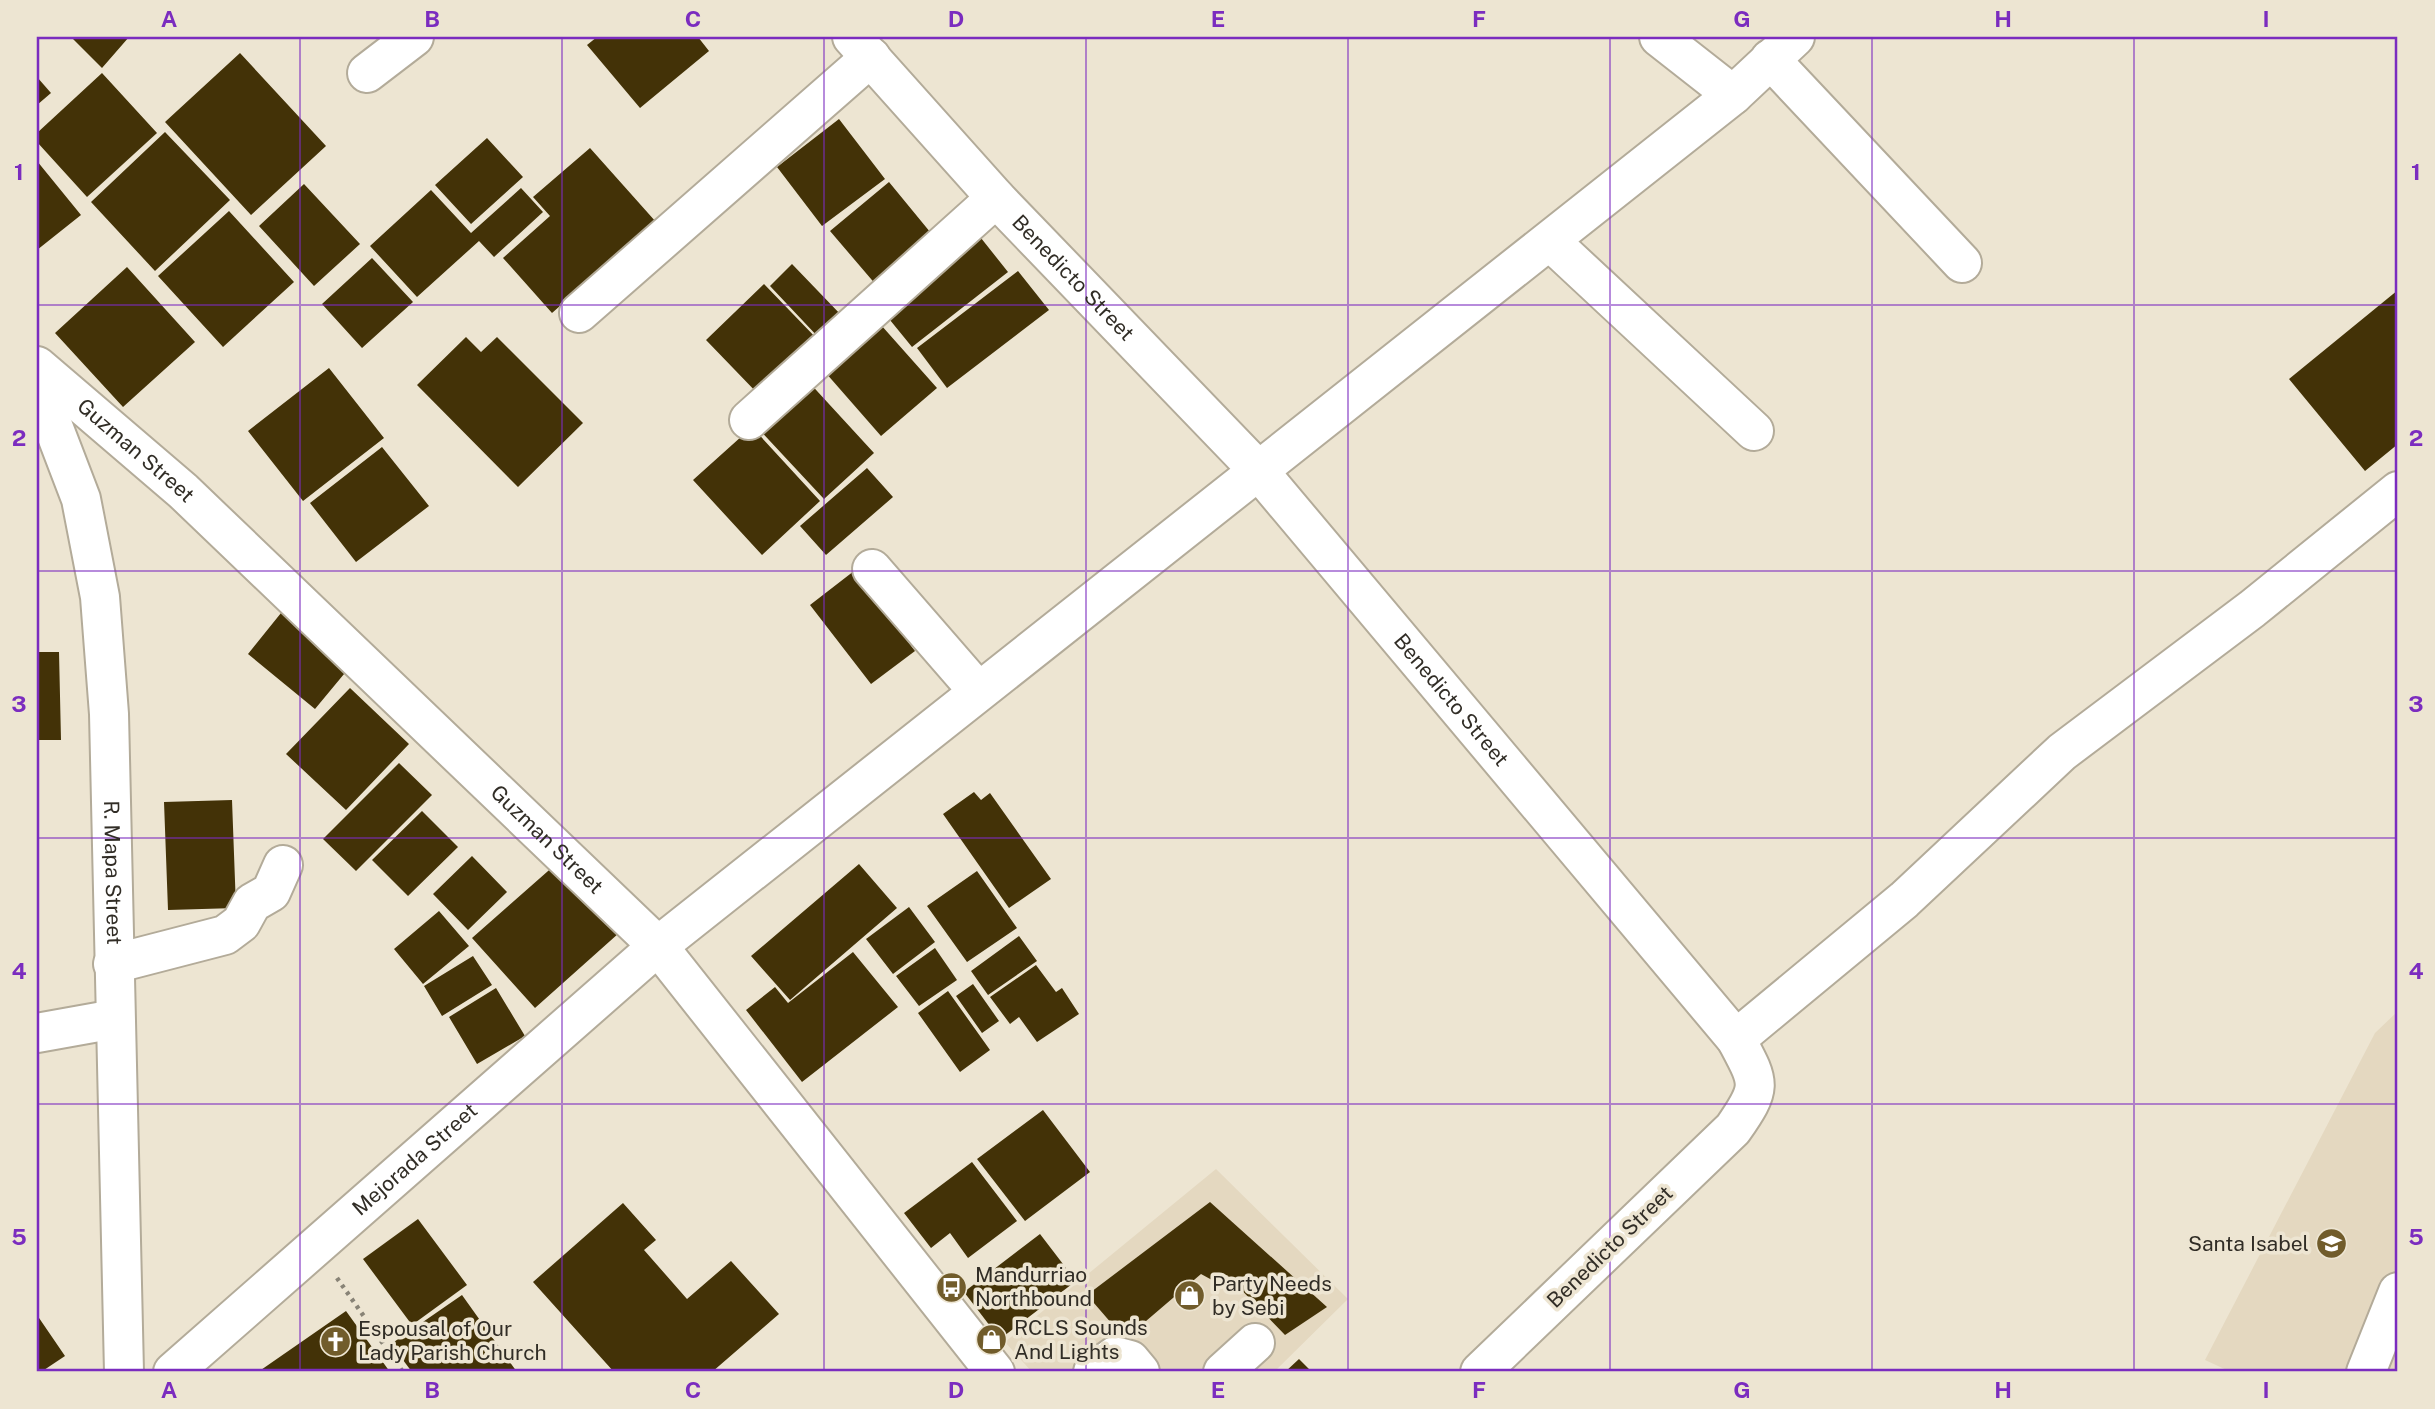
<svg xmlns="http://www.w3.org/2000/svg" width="2435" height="1409" font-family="'Public Sans',sans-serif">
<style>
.built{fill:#e4d8c0}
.building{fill:#433207}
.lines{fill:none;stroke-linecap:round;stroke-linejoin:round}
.minor-casing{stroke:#b3ab99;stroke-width:42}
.major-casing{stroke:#b3ab99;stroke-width:42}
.path{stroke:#888376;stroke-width:4.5;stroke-dasharray:3.5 5;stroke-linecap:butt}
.minor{stroke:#fff;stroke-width:38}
.major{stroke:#fff;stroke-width:38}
.grid{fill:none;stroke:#7b2cbf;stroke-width:2;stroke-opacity:0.55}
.labels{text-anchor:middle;stroke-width:7;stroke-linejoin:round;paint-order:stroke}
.street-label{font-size:21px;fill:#312d26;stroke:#ede5d2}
.poi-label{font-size:21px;fill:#312d26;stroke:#ede5d2;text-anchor:start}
.neatline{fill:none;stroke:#7b2cbf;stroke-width:2.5}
.grid-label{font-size:23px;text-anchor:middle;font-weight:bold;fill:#7b2cbf}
</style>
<rect width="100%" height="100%" fill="#ede5d2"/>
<path class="built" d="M2398,1011V1372H2231L2205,1360L2375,1033Z
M1216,1169L1348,1299L1274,1372H1032L1005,1342Z"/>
<path class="building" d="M71,37H129L102,68Z
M597,37H698L709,51L640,108L587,45Z
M240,53L326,146L251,215L165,122Z
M102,73L157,133L87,197L37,142V133Z
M37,77L51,93L37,105Z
M839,119L885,179L822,226L777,167Z
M165,132L230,200L155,271L91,202Z
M487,138L523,177L471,224L435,185Z
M590,148L656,222L552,313L503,258L550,216L533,197Z
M37,161L81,215L37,250Z
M889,182L935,238L877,286L830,231Z
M304,184L360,244L314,286L259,226Z
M521,188L543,212L494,257L479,241L417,297L370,246L431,190L471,233Z
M229,211L294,282L223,347L158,276Z
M977,233L1008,272L912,347L881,309Z
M372,258L413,302L362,348L322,304Z
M792,264L843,317L820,339L770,286Z
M127,267L195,342L123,407L55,333Z
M1018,271L1049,310L947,388L917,348Z
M764,284L819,341L761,397L706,340Z
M2398,290V444L2365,471L2289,379Z
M873,316L937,388L881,436L818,364Z
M466,337L481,352L497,337L583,423L518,487L417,385Z
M329,368L384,438L303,501L248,431Z
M806,379L874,453L824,499L756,426Z
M752,427L820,501L762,555L693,480Z
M382,447L429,506L356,562L310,503Z
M867,468L893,497L826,555L800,526Z
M854,571L915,651L871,684L810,605Z
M281,613L349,668L315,709L248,654Z
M37,652H59L61,740H37Z
M350,688L409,744L346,810L286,754Z
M399,763L432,795L356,871L323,839Z
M974,792L981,800L990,793L1051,879L1009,908L943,814Z
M232,800L236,908L168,910L164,802Z
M422,811L458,847L408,896L372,860Z
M472,856L507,892L468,930L433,894Z
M556,864L619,933L535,1008L472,938Z
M859,864L897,908L790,1000L751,956Z
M977,871L1017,928L967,962L927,906Z
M909,907L935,942L893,974L866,939Z
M439,911L469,946L423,984L394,949Z
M1019,936L1037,961L988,995L971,971Z
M935,948L957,980L919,1006L896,976Z
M853,952L898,1007L802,1082L746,1010L775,987L788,1003Z
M473,956L492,985L442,1016L424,986Z
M1036,965L1056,992L1062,988L1079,1014L1037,1042L1019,1017L1010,1024L990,997Z
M973,984L999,1021L982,1033L956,996Z
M496,988L525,1036L477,1064L449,1017Z
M948,991L990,1050L960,1072L918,1013Z
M1043,1110L1090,1172L1025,1221L977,1159Z
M972,1162L1017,1221L968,1258L950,1233L931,1248L904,1213Z
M1210,1202L1327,1307L1285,1335L1227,1275L1212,1280L1201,1274L1125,1339L1087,1295Z
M623,1203L656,1240L644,1250L687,1299L731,1261L779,1314L712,1372H614L533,1282Z
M418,1219L467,1285L412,1325L363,1259Z
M1040,1234L1076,1281L1000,1339L964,1292Z
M462,1295L517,1372H412L391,1344Z
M346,1311L390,1372H258Z
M37,1315L65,1356L41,1372H37Z
M1299,1359L1312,1372H1285Z"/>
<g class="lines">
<defs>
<g id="minor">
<path id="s1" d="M852,37L996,198L1257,469L1736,1039C1760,1084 1763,1086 1733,1129L1480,1372"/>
<path d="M1659,37L1733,95"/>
<path d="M1770,59L1962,263"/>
<path d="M367,73L414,37"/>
<path d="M1550,241L1754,431"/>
<path d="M579,313L871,57"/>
<path d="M749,420L996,198"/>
<path d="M872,569L978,691"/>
<path d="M113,964L225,935L241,923L252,903L271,892L283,865"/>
<path d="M37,1033L115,1019"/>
<path d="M1736,1039L1904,900L2062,752L2252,609L2398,491"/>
<path id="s2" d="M173,1372L658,946L1733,95L1795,37"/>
<path d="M1093,1372L1115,1356L1130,1360L1140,1372"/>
<path d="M1223,1372L1255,1343"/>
<path d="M2366,1372L2398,1292"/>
</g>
<g id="major">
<path id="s3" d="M37,366L183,491L658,946L995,1372"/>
<path id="s4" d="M37,384L81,499L100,597L109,714L124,1372"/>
</g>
</defs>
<use href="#minor" class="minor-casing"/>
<use href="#major" class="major-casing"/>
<path class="path" d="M337,1278L403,1372"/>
<use href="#minor" class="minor"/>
<use href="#major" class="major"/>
</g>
<path class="grid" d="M300,37V1372M562,37V1372M824,37V1372M1086,37V1372M1348,37V1372M1610,37V1372M1872,37V1372M2134,37V1372M37,305H2398M37,571H2398M37,838H2398M37,1104H2398"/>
<defs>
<symbol id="school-disc" viewBox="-11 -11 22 22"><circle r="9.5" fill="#715c2b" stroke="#ede5d2"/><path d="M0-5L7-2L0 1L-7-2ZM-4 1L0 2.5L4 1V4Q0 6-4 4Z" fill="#fff"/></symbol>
<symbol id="bus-disc" viewBox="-11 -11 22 22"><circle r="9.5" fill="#715c2b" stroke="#ede5d2"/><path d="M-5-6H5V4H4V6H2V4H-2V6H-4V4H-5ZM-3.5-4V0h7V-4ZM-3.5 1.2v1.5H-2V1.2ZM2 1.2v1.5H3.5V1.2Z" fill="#fff"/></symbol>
<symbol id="shop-disc" viewBox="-11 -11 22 22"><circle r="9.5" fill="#715c2b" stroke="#ede5d2"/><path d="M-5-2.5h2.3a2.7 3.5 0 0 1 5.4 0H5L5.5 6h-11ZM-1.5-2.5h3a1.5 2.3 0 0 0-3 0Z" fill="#fff"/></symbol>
<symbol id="church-disc" viewBox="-11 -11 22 22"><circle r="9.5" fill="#715c2b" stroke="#ede5d2"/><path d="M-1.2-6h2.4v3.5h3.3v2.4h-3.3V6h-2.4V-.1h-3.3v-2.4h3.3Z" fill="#fff"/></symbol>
</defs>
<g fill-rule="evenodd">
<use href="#school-disc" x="2314" y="1226" width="35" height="35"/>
<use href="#bus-disc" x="934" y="1270" width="35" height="35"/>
<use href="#shop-disc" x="1172" y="1278" width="35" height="35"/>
<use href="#shop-disc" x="974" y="1322" width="35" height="35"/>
<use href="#church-disc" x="318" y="1324" width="35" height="35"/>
</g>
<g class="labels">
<g class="street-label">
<text dy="7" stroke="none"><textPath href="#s1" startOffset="327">Benedicto Street</textPath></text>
<text dy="7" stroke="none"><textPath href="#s3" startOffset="130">Guzman Street</textPath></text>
<text dy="7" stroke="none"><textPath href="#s1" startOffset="894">Benedicto Street</textPath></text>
<text dy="7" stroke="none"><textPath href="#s3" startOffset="696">Guzman Street</textPath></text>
<text dy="7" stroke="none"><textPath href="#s4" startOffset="499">R. Mapa Street</textPath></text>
<text dy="7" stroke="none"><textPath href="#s2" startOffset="322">Mejorada Street</textPath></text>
<text transform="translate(1610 1247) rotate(-44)" y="7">Benedicto Street</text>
</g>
<g class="poi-label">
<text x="2309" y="1251" text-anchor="end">Santa Isabel</text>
<text x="975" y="1282">Mandurriao<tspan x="975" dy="24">Northbound</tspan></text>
<text x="1212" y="1291">Party Needs<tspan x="1212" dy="24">by Sebi</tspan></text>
<text x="1014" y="1335">RCLS Sounds<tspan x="1014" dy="24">And Lights</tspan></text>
<text x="358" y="1336">Espousal of Our<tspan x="358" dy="24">Lady Parish Church</tspan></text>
</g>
</g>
<rect width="2435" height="1409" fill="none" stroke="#ede5d2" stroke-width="77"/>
<rect x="38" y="38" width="2358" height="1332" class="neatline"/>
<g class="grid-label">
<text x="169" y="27">A</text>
<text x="432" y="27">B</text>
<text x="693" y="27">C</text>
<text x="956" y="27">D</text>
<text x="1218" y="27">E</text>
<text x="1479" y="27">F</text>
<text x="1742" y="27">G</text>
<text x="2003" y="27">H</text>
<text x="2266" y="27">I</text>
<text x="19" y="180">1</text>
<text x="2416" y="180">1</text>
<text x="19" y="446">2</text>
<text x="2416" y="446">2</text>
<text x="19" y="712">3</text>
<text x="2416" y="712">3</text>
<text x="19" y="979">4</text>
<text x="2416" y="979">4</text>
<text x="19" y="1245">5</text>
<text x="2416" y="1245">5</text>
<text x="169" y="1398">A</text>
<text x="432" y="1398">B</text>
<text x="693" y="1398">C</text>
<text x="956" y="1398">D</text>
<text x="1218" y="1398">E</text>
<text x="1479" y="1398">F</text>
<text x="1742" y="1398">G</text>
<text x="2003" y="1398">H</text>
<text x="2266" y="1398">I</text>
</g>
</svg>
